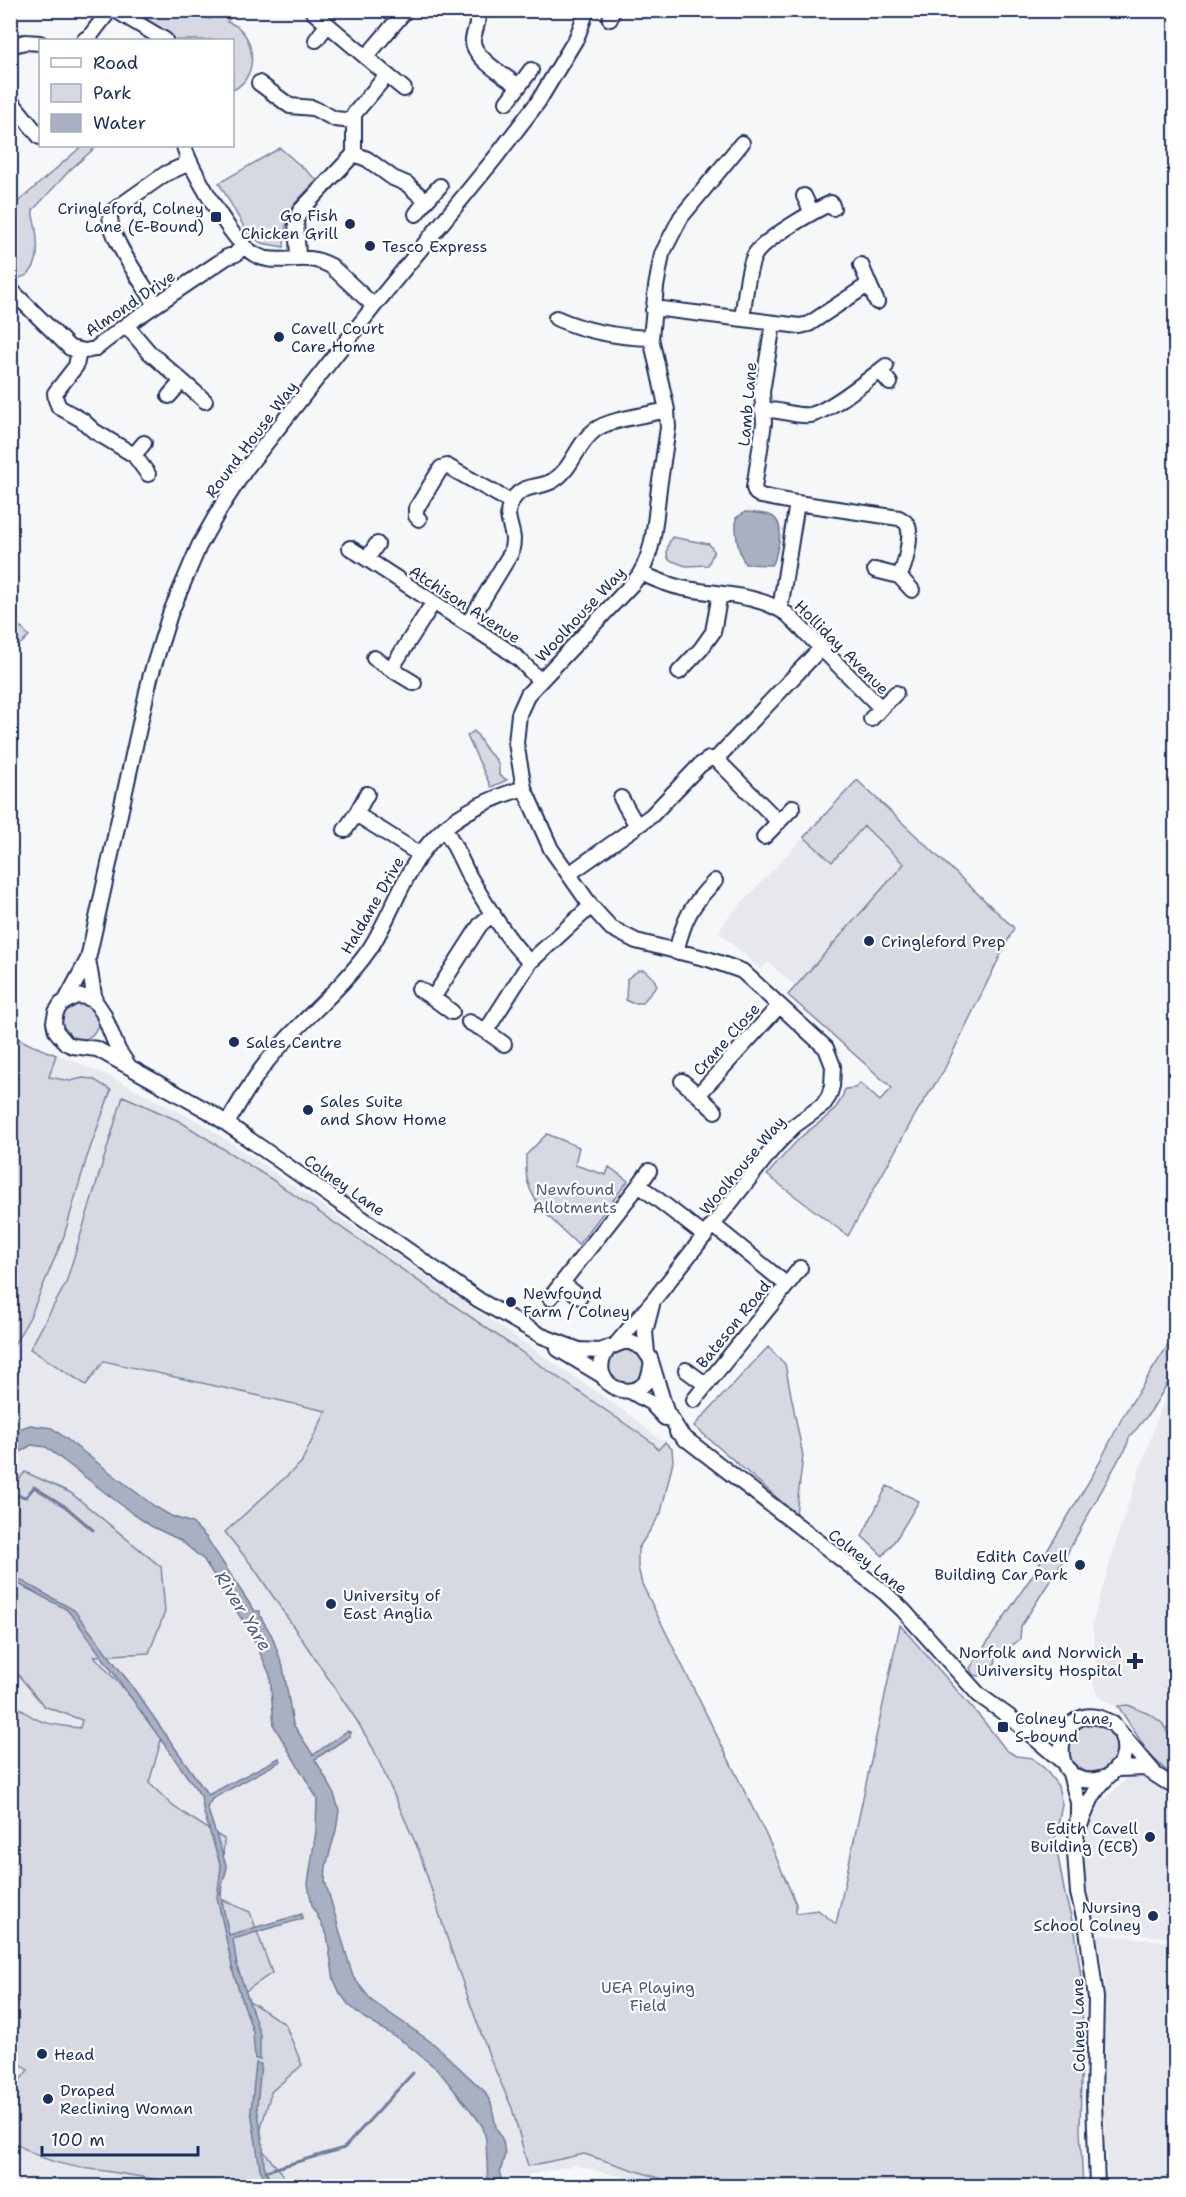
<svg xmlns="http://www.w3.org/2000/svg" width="1186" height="2197" font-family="'Shantell Sans',sans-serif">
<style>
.built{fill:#e6e8ee}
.green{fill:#d6d9e2;stroke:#7884a0;stroke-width:1.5}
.water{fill:#a9b0c1;stroke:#707c99;stroke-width:1.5}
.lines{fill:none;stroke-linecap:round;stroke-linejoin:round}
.stream{stroke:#707c99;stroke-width:3}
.minor-casing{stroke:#1b2f5e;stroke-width:18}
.minor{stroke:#fff;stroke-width:14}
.poi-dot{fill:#1b2f5e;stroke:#fff;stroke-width:2}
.labels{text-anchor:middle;stroke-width:4.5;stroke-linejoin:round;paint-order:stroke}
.poi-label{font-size:16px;fill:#1b2f5e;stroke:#fff;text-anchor:start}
.street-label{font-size:16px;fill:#1b2f5e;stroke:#fff}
.park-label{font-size:16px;fill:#4a5a7f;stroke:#fff}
.water-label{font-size:18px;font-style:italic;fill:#4d5c81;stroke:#fff}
</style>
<rect width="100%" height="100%" fill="#f6f7f9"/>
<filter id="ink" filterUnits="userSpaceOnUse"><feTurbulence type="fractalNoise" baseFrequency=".0167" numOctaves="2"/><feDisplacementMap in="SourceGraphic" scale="12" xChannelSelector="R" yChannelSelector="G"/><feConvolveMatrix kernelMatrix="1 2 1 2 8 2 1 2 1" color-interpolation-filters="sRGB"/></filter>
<g filter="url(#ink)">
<path class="built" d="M857,780L1014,928L943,1072L852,1053L788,995L795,986L768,962L761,970L719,932L726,920Z
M10,1035L29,1044L67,1058L115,1079L203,1124L623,1410L672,1449L673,1461L661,1513L638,1549V1567L642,1584L770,1843L796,1904V1913L818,1910L836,1924L900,1625L982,1719L1006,1750L1016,1756L1032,1758L1045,1769L1058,1786L1062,1804L1055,1840L1065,1895L1075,1931L1083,1993L1080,2130L1083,2186H657L575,2165L477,2186H11L10,1350L30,1317Z
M1175,1376V1938L1096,1930L1084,1876L1083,1849L1087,1828L1101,1803L1124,1781L1133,1769L1136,1759V1735L1120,1709L1098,1696L1093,1683L1096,1654L1092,1624L1117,1538L1160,1410Z
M1097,1934L1175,1942V2186H1108L1104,2103L1105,1980Z"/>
<path class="green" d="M128,11H193L210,19L216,11H235L227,22C256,29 261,77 233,90L232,40H175L145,18Z
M82,146H97L71,169L33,210C32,216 34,219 35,224C39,247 42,279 11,279V208Z
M280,148L317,180C291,208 286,207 284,247L261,243L247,232L219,183Z
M672,537L709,544L714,551L708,565L686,566L669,560C665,554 668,543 672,537Z
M11,617L29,636L11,653L10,652Z
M474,731C479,737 482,743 486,749C493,760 500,756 499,775L507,780L491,787L467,736Z
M857,780L1014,928L943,1072L918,1110L848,1236L767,1175C778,1162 788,1150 800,1138C817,1122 838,1115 845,1089L855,1088L860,1083L880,1101L892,1088L788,995L904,864L864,826L832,862L804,837Z
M639,970H644L654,979L657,986L642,1003H631L626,1000L627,979Z
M60 1021a19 19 0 1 1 38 0a19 19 0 1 1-38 0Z
M11,1035L29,1044L56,1055L49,1077L70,1081L83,1078L93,1079L111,1090L86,1160L64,1236L30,1317L11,1350Z
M123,1096L179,1121L271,1179L653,1443L658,1450L665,1442L672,1449L673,1461L661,1513L638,1549V1567L642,1584L770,1843L796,1904V1913L818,1910L836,1924L900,1625L982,1719L1006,1750L1016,1756L1032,1758L1045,1769L1058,1786L1062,1804L1055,1840L1065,1895L1075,1931L1083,1993L1080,2130L1083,2186H719L718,2178L671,2182L584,2154L528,2166L512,2108L490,2058L452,1953L419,1851L373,1748L357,1721L254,1568L225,1532L301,1463L326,1411L104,1361L86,1385L30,1349L66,1283Z
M547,1134L579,1147L575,1165L606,1175L609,1167L628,1181L578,1245C560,1227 535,1208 528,1183C525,1174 526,1164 526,1155Z
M1175,1334V1371L1151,1411L1129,1438L1125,1451L1120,1457L1064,1559L1021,1626L1020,1639L995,1659L996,1662L980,1676L973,1675L970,1668L1032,1576L1094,1473L1123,1416Z
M768,1347L785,1364L803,1456L796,1514L694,1426Z
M608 1366a18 18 0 1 1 36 0a18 18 0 1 1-36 0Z
M25,1472L71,1493L161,1567L165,1612L149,1653L94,1656L163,1733L149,1783L174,1807L224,1839L221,1899L250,1912L272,1973L240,1995L285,2024L302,2065L271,2092L257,2143L283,2175L284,2186H169L160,2180C142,2177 124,2174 105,2171C70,2167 38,2162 11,2139V2091L28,2070L10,2055L11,1701C37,1724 46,1724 80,1728L82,1720L44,1706L11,1666V1489Z
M887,1486L919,1501L898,1536L883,1556L862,1536Z
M1128,1705L1151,1715L1162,1723L1175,1744V1779L1149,1754L1118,1706Z
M1068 1748a24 24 0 1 1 48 0a24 24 0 1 1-48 0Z"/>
<path class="water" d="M745,512C753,513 762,513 769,515C788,521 777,549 774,562L771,565L745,564C737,549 735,535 736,518Z
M30,1425L52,1428L154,1506L171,1516L192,1523L206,1537L249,1603L255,1611H260V1616L272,1636L283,1667L293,1724L313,1755L347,1731L350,1732V1736L315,1759L333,1791L339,1810L336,1830L326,1866L325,1881L353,1977L372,2001L434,2044L484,2091L491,2103L496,2127L503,2141L505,2154L500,2173L502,2186H488L486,2140L483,2127L476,2117L438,2070L404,2042L364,2018L348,2004L340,1993L334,1980L327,1935L312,1905L308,1884L316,1831L317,1798L274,1726L270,1675L252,1635L204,1560L180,1540L151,1526L133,1514L46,1447L31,1445L11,1458V1440L22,1428Z
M11,1575L74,1610L129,1682L208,1795L279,1758L281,1761L212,1799L207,1807L227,1868L220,1892L229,1935L302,1914V1919L233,1939L237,1966L260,2034V2059H255L253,2032L234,1975L217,1897L221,1867L204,1813L201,1796L75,1619L66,1609L11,1580Z
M256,2063L261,2064L257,2107L263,2145L264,2165L269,2178L276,2186H269L260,2169L251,2111Z"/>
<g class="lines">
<path class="stream" d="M10,1494L26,1497L34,1487L66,1507L93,1530
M266,2171L344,2148L413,2073"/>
<defs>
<path id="minor" d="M115,10L165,40
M479,10C479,21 475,29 473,39C471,57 506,77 519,86L507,102
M313,12L387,75
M610,19L613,10
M84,40L90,36L110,10
M316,40L327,25
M10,46L25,42L40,43
M366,57L406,10
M259,83L290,106L313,108L335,119L353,121
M519,86L531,70
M10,100L40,137
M184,146C189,166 225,226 240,242C247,250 257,257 267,259C292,263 305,252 331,266L374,306
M354,154L367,159L393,178L407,184L426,201L416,214
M804,196L812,213
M426,201L440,186
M298,257L296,221L300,211L354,154V114L387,75L404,89
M861,265L869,284
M10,289L70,348L85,351L95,349L126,325L227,257L236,254L242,245
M156,305C145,286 104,232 111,212L165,174L185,165V163L189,161
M653,310L662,309L800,326L809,324L869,284L877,302
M556,318C587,332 617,337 651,338
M742,318C745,302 747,266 756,253C768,237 812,212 831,203L833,208
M773,324L762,392L764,423L754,488L756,493L761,496L797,503
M126,325L149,352L205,401
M79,351L76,366L55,393L56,400L59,407L82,420L94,431L134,455L148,474
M880,371L890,383
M169,396L182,381
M762,410C778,408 794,417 810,415C828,412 869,379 886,366
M134,455L144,443
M419,519L416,516V509L441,468L447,466L511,502
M350,548L504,648L520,660L540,681
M367,559L377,544
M875,570L899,576
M641,573C654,579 668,585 682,588C717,595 756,593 787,614L881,708L896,693
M780,609L797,503L899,518C902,520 905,521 907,524C913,533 905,568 899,576L912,590
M468,624L511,553C512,549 513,544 513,539C512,526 504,516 511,503C521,482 539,490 554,480C573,468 577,443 595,430C609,419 648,415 667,410
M374,658L391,669
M679,672L701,649L713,632L720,594
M414,683L391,669L433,603
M871,719L881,708
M716,759L779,822
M621,798L637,826
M356,814L367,794
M444,828C454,843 460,858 468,874C483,900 508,942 530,962L591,906
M345,830L356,814L421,855
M764,837L793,807
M569,874L651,816L700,765L709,759H716L821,648
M676,952C684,919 691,905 715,881
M88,959L95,1001
M419,989L433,998L480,925L493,913
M433,998L452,1012
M66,1000L88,959L150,678L170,614L199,546L221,507L245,470L374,306L495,158L538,102L577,37L587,10
M469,1022L486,1031L530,962
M486,1031L504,1044
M128,1065L118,1050L103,1013L95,1001L86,997L76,996L61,1004L56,1012L54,1022L56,1031L66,1043L73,1046L97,1049L210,1112L479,1300L542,1336L579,1350L600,1351L623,1342H630L643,1348L650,1358L666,1411L684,1439
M682,1081L698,1095
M715,1111L698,1095L779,1006
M227,1123C240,1102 253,1078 270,1058C301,1020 340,991 369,950C392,915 404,870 433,839C456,814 491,798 524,788
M649,1171L639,1185L705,1236
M562,1283L580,1297
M787,1285L800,1268
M550,1298L639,1185
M617,1343L653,1301L774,1147L794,1126L823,1105L829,1096L832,1086L833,1066L826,1048L742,971L708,959L636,941L611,928L591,906L551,849L524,788L516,743L519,714L528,694L634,582C655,557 655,519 659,488C662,468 665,448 668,428L667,410L651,338L656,287L662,254L681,217L742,143
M558,1349L603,1376
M608,1349C580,1388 648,1411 651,1366
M647,1353L645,1332L652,1305
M686,1370L705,1384
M630,1391L651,1403L665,1418
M694,1400L787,1285L713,1225
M677,1432L885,1593L903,1610L979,1695L1011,1718L1064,1763
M1025,1726L1044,1730L1067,1729
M1118,1769L1145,1768L1176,1788
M1069,1770L1078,1802V1814L1075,1853L1078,1893L1087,1929L1096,1998L1094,2100L1097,2186
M1109,1776C1040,1804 1051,1686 1113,1724L1153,1771
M1080,1825C1085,1814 1089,1801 1096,1791C1109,1770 1132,1766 1122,1736"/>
</defs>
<use href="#minor" class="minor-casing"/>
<use href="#minor" class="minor"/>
</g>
</g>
<g class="poi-dot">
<rect x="210" y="211" width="12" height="12" rx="3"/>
<circle cx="350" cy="224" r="6"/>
<circle cx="370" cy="246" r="6"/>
<circle cx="279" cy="337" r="6"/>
<circle cx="869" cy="941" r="6"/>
<circle cx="234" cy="1042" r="6"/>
<circle cx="308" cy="1110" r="6"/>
<circle cx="511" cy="1302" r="6"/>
<circle cx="1080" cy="1565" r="6"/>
<circle cx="331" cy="1604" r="6"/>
<path d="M1132 1652h6v6h6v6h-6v6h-6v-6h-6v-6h6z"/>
<rect x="997" y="1721" width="12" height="12" rx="3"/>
<circle cx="1150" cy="1837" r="6"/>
<circle cx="1153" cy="1916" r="6"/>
<circle cx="42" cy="2054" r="6"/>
<circle cx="48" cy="2099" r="6"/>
</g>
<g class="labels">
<g class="poi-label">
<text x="204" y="214" text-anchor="end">Cringleford, Colney<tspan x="204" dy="18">Lane (E-Bound)</tspan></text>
<text x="338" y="221" text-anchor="end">Go Fish<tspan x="338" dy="18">Chicken Grill</tspan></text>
<text x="382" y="252">Tesco Express</text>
<text x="291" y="334">Cavell Court<tspan x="291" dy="18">Care Home</tspan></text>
<text x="881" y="947">Cringleford Prep</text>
<text x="246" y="1048">Sales Centre</text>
<text x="320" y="1107">Sales Suite<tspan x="320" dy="18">and Show Home</tspan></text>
<text x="523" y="1299">Newfound<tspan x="523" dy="18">Farm / Colney</tspan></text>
<text x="1068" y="1562" text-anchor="end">Edith Cavell<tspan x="1068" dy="18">Building Car Park</tspan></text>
<text x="343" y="1601">University of<tspan x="343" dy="18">East Anglia</tspan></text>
<text x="1122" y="1658" text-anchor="end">Norfolk and Norwich<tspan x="1122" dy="18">University Hospital</tspan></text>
<text x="1015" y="1724">Colney Lane,<tspan x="1015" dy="18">S-bound</tspan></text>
<text x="1138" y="1834" text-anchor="end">Edith Cavell<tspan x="1138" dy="18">Building (ECB)</tspan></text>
<text x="1141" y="1913" text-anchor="end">Nursing<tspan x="1141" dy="18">School Colney</tspan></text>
<text x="54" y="2060">Head</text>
<text x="60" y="2096">Draped<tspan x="60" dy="18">Reclining Woman</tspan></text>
</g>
<g class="street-label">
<text transform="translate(130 303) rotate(-34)" y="6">Almond Drive</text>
<text transform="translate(747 404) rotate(-85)" y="6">Lamb Lane</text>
<text transform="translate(251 439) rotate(-53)" y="6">Round House Way</text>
<text transform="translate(465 604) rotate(33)" y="6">Atchison Avenue</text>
<text transform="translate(580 614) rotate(-47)" y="6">Woolhouse Way</text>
<text transform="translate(842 647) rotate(45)" y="6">Holliday Avenue</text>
<text transform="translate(372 905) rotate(-60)" y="6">Haldane Drive</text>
<text transform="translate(726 1039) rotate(-48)" y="6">Crane Close</text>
<text transform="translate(742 1165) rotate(-50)" y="6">Woolhouse Way</text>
<text transform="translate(345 1185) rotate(35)" y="6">Colney Lane</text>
<text transform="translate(733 1324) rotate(-51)" y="6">Bateson Road</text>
<text transform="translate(868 1561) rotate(38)" y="6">Colney Lane</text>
<text transform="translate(1078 2025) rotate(-91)" y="6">Colney Lane</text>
</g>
<g class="park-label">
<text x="575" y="1195">Newfound<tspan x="575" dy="18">Allotments</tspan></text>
<text x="648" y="1993">UEA Playing<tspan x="648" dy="18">Field</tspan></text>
</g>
<g class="water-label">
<text transform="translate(243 1611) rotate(58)" y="6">River Yare</text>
</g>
</g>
<rect width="1186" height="2197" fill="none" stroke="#fff" stroke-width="36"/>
<rect x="18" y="18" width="1150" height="2161" fill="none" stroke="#1b2f5e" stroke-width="2" filter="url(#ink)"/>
<rect x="39" y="39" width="195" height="108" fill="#ffffff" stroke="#a4acbf" stroke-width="1.5"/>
<rect x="51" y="58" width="30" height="9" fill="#ffffff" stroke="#a4acbf" stroke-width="1.5"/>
<text x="93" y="69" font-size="18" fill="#1b2f5e">Road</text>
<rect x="51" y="84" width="30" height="18" fill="#d6d9e2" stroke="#a4acbf" stroke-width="1.5"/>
<text x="93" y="99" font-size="18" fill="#1b2f5e">Park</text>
<rect x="51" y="114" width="30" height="18" fill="#a9b0c1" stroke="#a4acbf" stroke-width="1.5"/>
<text x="93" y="129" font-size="18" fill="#1b2f5e">Water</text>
<path d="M42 2146v9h156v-9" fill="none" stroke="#1b2f5e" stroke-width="3"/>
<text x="51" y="2146" font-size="18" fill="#1b2f5e" stroke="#ffffff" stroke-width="4.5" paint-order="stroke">100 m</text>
</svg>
